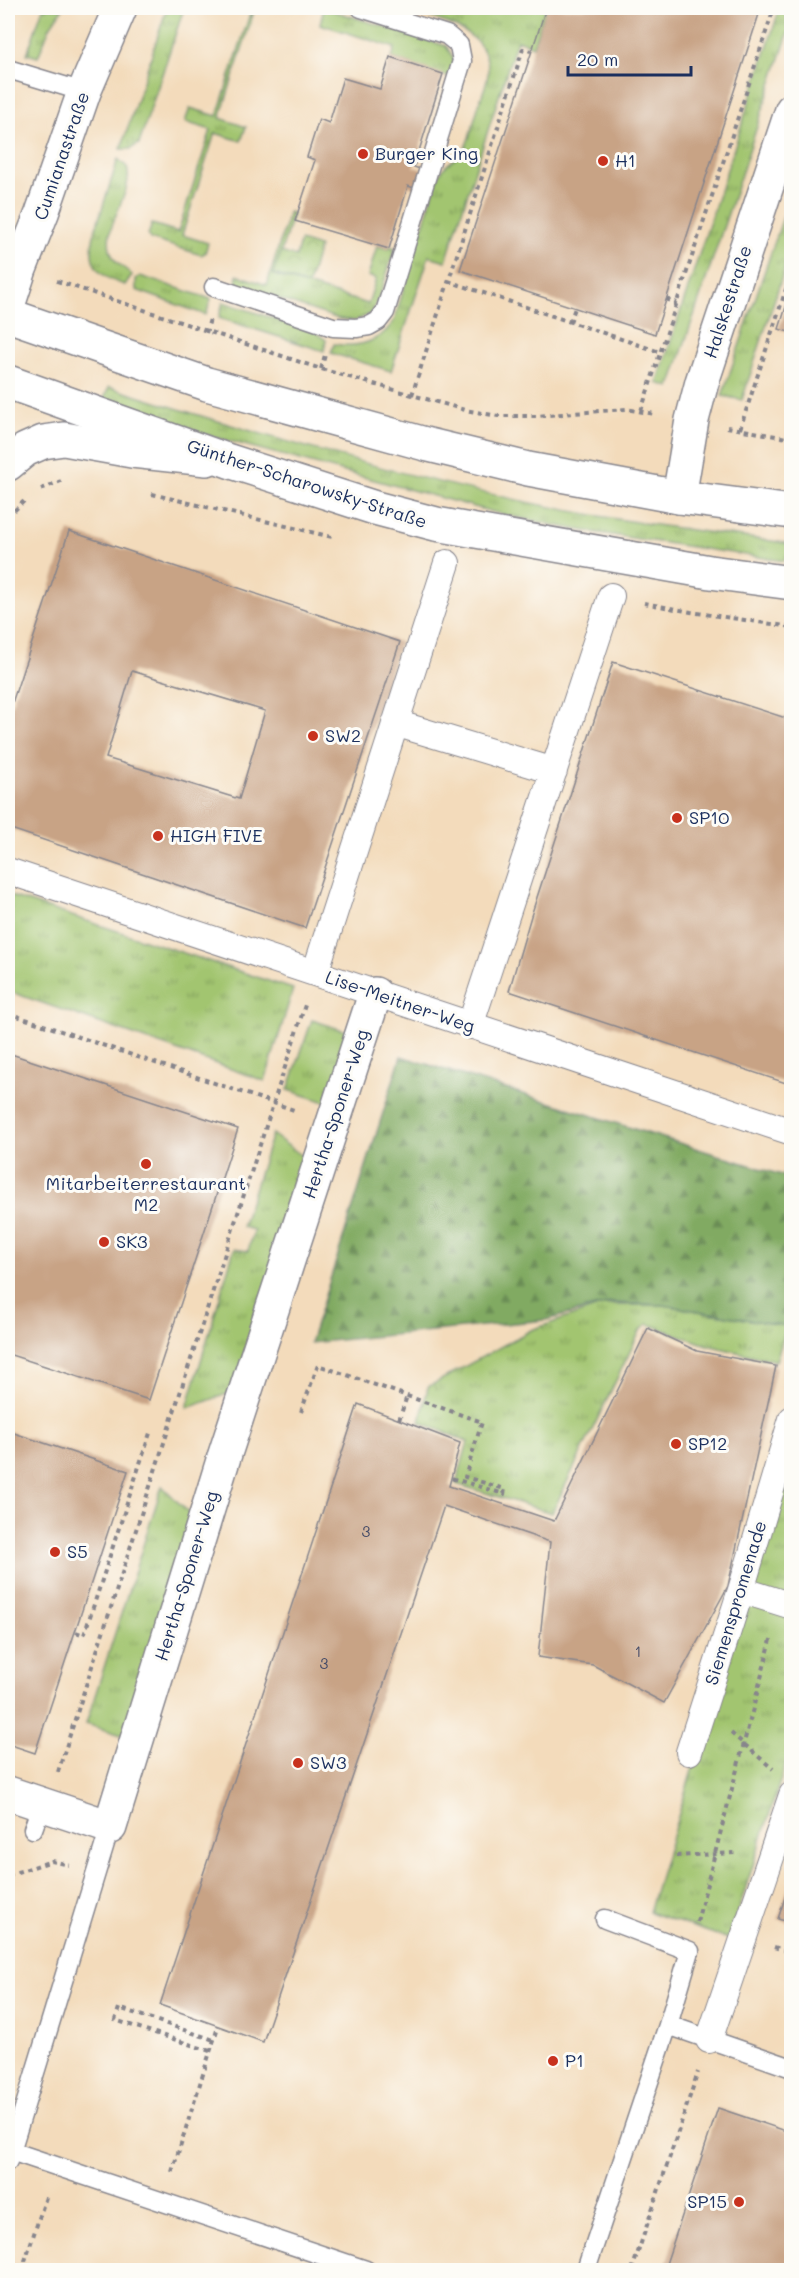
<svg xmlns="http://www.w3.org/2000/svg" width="799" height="2278" font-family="Mali,sans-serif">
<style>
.grass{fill:url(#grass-tufts);stroke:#5e7a66;stroke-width:1.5}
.forest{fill:url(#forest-firs);stroke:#4e6c60;stroke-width:1.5}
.park{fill:url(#park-crowns);stroke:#5e7a66;stroke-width:1.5}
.building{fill:#c8a385;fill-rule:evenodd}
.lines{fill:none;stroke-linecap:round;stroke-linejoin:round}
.service-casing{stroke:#87858c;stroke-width:21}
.pedestrian-casing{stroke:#87858c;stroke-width:28}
.minor-casing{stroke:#87858c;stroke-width:36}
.tertiary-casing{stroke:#87858c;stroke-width:36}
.path{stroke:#87858c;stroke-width:4;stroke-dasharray:4.5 4.5;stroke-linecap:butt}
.service{stroke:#fff;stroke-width:18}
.pedestrian{stroke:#fff;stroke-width:26}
.minor{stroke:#fff;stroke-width:33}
.tertiary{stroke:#fff;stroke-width:33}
.poi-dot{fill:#c8321e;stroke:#fdfcf7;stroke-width:2}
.labels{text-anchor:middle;stroke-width:6;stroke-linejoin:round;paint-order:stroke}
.number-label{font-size:15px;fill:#464c68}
.poi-label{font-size:18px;fill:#1b2f5e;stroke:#fdfcf7;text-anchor:start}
.street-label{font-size:18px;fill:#1b2f5e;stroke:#fdfcf7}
</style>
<defs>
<pattern id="grass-tufts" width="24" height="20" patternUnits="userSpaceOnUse" patternTransform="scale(1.5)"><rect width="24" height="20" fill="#a2c56f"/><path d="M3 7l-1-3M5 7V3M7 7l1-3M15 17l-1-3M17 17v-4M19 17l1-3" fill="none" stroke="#83a05e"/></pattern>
<pattern id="forest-firs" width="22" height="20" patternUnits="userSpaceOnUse" patternTransform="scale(1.5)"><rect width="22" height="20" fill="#81aa62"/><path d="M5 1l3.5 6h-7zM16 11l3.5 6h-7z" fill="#698b54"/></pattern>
<pattern id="park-crowns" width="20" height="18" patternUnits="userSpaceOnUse" patternTransform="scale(1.5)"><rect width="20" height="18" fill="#a2c56f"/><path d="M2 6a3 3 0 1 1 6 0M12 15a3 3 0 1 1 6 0" fill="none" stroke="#83a05e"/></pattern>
</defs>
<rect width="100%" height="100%" fill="#fdfcf7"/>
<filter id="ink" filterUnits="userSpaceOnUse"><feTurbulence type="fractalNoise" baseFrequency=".0167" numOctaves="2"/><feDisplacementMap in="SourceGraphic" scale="12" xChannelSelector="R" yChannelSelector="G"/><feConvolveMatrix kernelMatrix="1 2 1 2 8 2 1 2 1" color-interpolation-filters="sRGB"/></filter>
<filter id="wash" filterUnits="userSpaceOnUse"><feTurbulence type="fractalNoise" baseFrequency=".008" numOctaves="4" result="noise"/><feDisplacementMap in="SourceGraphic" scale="24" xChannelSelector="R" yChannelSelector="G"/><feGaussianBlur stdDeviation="1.35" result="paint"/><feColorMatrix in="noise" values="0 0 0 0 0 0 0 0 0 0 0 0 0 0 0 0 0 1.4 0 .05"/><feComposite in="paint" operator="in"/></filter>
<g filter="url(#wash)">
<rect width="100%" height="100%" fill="#f3dbbb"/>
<path class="grass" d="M43,8H63L50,27L38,57L27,54Z
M167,8H184L139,144L130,149H121Z
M252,8H255L220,118L246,127L241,141L215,133L182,235L208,243L205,253L201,255L150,239L148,235L152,224L178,232L211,130L185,122L190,108L217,116Z
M324,8L446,46L454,59L450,77L392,58L395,48L320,24Z
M394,8H477L487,11L489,8H546L533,46L517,40L446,261L429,256L391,371L331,353L334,344C358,348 380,342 394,321L437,180C444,161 455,163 464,149C470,141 476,112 480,101C483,92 487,83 488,74C492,26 429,18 394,8Z
M780,8L787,15L789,31L670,387L657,383Z
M118,159L127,167C135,197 96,229 114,259C119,266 127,269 132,275L125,285C79,272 91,244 102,209C107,193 113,176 118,159Z
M791,194V249L742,400L722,396Z
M289,212L293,213L274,275L368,304L376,279L368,276L377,246L389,249L390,246L395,248L381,292L372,313L355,321L339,319L236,285L237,275L267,285Z
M140,276L211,299L206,315L136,290V279Z
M223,302L315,332L326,340L324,351L219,318Z
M109,387C268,438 429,485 593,515C655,526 717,533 778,542L791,544V549L784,561L573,529L497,513L211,436L155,420L103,401Z
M8,895L293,989L265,1081L8,991Z
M312,1020L352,1033L329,1103L288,1090Z
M272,1134L308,1160L233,1392L187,1408L234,1249L248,1251L254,1230L242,1227Z
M604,1305H663L787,1326L776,1361L707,1345L648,1324L640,1331L552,1513L456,1484L468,1442L420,1422L428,1387L531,1330Z
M791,1445V1748L729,1939L649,1912Z
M162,1486L196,1520L128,1737L86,1724Z"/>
<path class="forest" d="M401,1056L791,1178L792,1312L787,1326L663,1305L610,1303L546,1320L310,1343Z"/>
<path class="park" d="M300,241L319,247L308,285L273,274L281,252L296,257Z"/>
<g id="blocks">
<path class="building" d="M546,8H761L655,334L460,270Z
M390,57L443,74L414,167L423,170L417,189L408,186L389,249L295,221L315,160L307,157L319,119L329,123L343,78L380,89Z
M791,291H792V333L779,329Z
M69,531L400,642L305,928L8,828V715ZM132,671L265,711L239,799L106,758Z
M613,662L792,720V1085L509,991L531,916Z
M8,1053L238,1129L149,1400L8,1354Z
M648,1328L697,1351L776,1366L728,1586L664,1703L593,1665L538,1657L550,1542L444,1506L263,2042L160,2005L358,1404L460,1443L449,1486L554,1521Z
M8,1431L128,1471L35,1753L8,1744Z
M791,1879H792V1923L778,1919Z
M718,2108L792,2133V2270H664Z"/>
</g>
</g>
<g filter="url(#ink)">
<use href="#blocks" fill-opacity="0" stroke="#87858c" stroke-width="1.5"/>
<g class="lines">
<defs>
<path id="service" d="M8,69L84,92
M214,287L333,327L356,328L369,326L378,321L385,312L462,61L459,45L447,35L361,8
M33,1829L42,1804
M668,2025L792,2068
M8,2150L366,2270
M8,2161L110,1827
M586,2270L668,2025L690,1951L605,1919"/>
<path id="pedestrian" d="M395,723L554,771
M8,871L792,1132
M315,973L447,563
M470,1026L611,596
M741,1590L792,1606
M689,1752L741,1590L792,1419
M709,2040L792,1795"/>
<path id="minor" d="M8,306L20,269L42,213L84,92L120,8
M8,464L25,450L43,442L64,439L132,451L207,459
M679,497L692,420L702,382L792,110
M8,1793L110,1827L224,1457L375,994"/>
<path id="tertiary" d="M8,315L207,384L429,445L528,469L679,497L792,512
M8,382L229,461L375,508L436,524L710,572L792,583"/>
</defs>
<use href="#service" class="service-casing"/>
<use href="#pedestrian" class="pedestrian-casing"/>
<use href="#minor" class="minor-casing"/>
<use href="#tertiary" class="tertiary-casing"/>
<path class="path" d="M57,281L321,369L465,410L498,416H536L626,409L655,414
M448,281L660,352
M666,299L677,303
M570,322L575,308
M206,333L210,319
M321,369L325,355
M412,395L523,49L531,51
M641,411L774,8
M727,427L792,439
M740,429L792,271
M41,489L61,481
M152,494L332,537
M8,517L25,500
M644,603L691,612L792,627
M8,1013L297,1111
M301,1412L318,1365L482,1422L465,1477L505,1489L504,1494L451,1478
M399,1420L407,1396
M76,1632L84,1635L150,1433
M731,1733L773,1769
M58,1772L305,1005
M676,1856L736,1853
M8,1875L52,1861L69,1865
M697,1922L772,1636
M774,1947L792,1953
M210,2051L115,2020L119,2008L214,2040
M172,2172L218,2027
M22,2270L47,2194
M632,2270L698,2072"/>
<use href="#service" class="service"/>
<use href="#pedestrian" class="pedestrian"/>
<use href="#minor" class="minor"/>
<use href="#tertiary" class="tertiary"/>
</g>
</g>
<g class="poi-dot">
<circle cx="363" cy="154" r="6"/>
<circle cx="603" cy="161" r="6"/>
<circle cx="313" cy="736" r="6"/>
<circle cx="677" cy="818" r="6"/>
<circle cx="158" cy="836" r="6"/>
<circle cx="146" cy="1164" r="6"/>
<circle cx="104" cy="1242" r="6"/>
<circle cx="676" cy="1444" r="6"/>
<circle cx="55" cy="1552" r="6"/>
<circle cx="298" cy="1763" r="6"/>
<circle cx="553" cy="2061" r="6"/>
<circle cx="739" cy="2202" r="6"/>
</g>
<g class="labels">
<g class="number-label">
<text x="366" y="1537">3</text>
<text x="638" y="1657">1</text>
<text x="324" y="1669">3</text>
</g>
<g class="poi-label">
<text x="375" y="160">Burger King</text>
<text x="615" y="167">H1</text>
<text x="325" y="742">SW2</text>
<text x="689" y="824">SP10</text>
<text x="170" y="842">HIGH FIVE</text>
<text x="146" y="1190" text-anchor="middle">Mitarbeiterrestaurant<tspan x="146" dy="21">M2</tspan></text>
<text x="116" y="1248">SK3</text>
<text x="688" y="1450">SP12</text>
<text x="67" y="1558">S5</text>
<text x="310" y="1769">SW3</text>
<text x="565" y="2067">P1</text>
<text x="727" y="2208" text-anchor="end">SP15</text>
</g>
<g class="street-label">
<text transform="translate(62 156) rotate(-71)" y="6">Cumianastraße</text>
<text transform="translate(728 302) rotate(-72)" y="6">Halskestraße</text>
<text transform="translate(307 484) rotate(18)" y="6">Günther-Scharowsky-Straße</text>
<text transform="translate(400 1002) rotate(19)" y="6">Lise-Meitner-Weg</text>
<text transform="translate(336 1114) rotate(-72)" y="6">Hertha-Sponer-Weg</text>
<text transform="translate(187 1576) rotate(-73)" y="6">Hertha-Sponer-Weg</text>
<text transform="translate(736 1603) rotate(-73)" y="6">Siemenspromenade</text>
</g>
</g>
<rect width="799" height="2278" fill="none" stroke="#fdfcf7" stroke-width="30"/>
<path d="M568 66v9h123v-9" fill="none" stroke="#1b2f5e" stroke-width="3"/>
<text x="577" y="66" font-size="18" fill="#1b2f5e" stroke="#fdfcf7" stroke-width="4.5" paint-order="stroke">20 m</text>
</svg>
